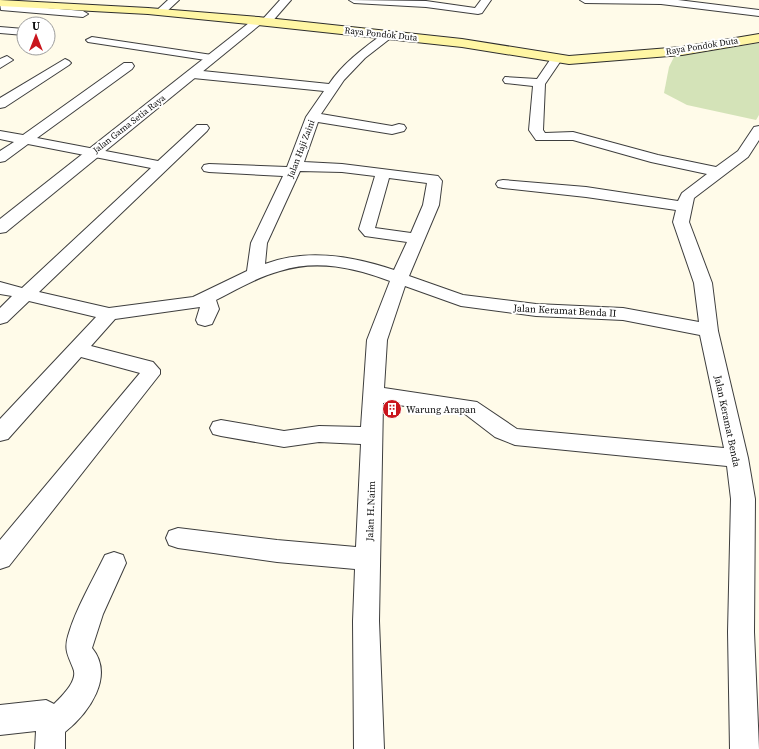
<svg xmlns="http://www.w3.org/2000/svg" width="759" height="749" font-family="'Source Serif 4',serif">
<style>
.cemetery{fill:#d4e3b8}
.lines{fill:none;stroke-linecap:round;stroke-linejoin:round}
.minor-casing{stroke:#3e3e3e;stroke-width:2}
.tertiary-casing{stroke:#3e3e3e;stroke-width:2}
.secondary-casing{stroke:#2d2d2d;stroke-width:2}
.minor{fill:#fff;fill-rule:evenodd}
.tertiary{fill:#fff;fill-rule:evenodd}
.secondary{fill:#fff6a4;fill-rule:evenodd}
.labels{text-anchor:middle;stroke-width:4;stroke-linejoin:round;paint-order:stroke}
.far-street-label{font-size:9px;fill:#0b0b0b;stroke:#fff}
.street-label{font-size:10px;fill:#0b0b0b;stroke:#fff}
.poi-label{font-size:10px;fill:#0b0b0b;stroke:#fff;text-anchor:start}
</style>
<rect width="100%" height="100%" fill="#fffbe9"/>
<path class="cemetery" d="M759,43V115L756,120L687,105L664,93L669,67L674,57Z"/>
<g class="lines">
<defs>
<path id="minor" d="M168,0H179L164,14H156L155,12Z
M280,0H291L270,24H262L261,22L262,20Z
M349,0L426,1L475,8L481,0H491L482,13L478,14L426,7L354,3Z
M580,0H678L759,10V16L661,4L585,3Z
M0,4L83,11L88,14L83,17L1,10Z
M0,27L24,29V35L0,33Z
M388,32L392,33L394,35L392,37L365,58L344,80L321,114L392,126L399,124L404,125L406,128L404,131L392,134L318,122L304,162L342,164L438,176L442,181L439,205L409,276L463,295L536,304L623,308L699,322L694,283L673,222L676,210L586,197L503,188L498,187L496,184L498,181L503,180L586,187L678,201L682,193L707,174L651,162L573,140H536L529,130L533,86L505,83L503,80L505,77L537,79L552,57H560L562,59L545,84L543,130L545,133L573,132L658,155L716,167L738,151L754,127L759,126V140L748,157L694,198L689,222L712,283L718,331L748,458L755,499L754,632L759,749H730L728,632L731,499L727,466L515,445L495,437L465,414L383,403L379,621L384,749H354L353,621L355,569L277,562L178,548L169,545L166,538L169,531L178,528L277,540L356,547L361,444L319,442L284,447L221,436L213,434L210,428L213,422L221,420L284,431L319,426L361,427L367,340L390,281C354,268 318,259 280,271C257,277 236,290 216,300L219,309L212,324L205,326L198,324L196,320L200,307L115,319L91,346L153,362L160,370V374L9,566L0,569V540L140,373L81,357L8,439L0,441V419L96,317L29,301L7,322L0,324V308L12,296L0,294V282L22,288L151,168L28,144L5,161L0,162V151L14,142L0,139V131L23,135L124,63H132L134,66L132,69L37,138L158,161L197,125H207L209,128L207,131L39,292L109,308L193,297L247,271L251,243L283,176L209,172L204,171L202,168L204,165L209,164L287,167L306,117L324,91L193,78L189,77L187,74L189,71L193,70L329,84C343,63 364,48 384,33ZM300,171L342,172L375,176L359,229L365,236L407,242L394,270C353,256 307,248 265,264L267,243ZM389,178L427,183L423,205L411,233L375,228ZM405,286L461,306L536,316L623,320L700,335L724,448L517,429L477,402L384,388L387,340Z
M92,37L212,55L218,58L212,61L88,42L86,40Z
M7,56L13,60L0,68V59Z
M65,59L69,61L71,63L69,65L5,107L0,108V98Z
M114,552L123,555L126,563L103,614L93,645L92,648C115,676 89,713 65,732V749H35L36,731L0,735V705L46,700L54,704C62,696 79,680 73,668C68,655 64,650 68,636C76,608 92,582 105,555Z"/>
<path id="tertiary" d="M258,17L262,19L264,21L262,23L6,232L0,233V219L254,19Z"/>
<path id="secondary" d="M0,0L148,8L258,17L462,39L569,56L682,47L759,34V42L682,55L569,64L462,47L258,25L148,14L0,6Z"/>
</defs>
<use href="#minor" class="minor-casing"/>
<use href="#tertiary" class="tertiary-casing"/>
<use href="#secondary" class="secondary-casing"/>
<use href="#minor" class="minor"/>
<use href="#tertiary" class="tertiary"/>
<use href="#secondary" class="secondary"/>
</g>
<defs>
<symbol id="building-disc" viewBox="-11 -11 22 22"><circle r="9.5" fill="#c9151c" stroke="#fff"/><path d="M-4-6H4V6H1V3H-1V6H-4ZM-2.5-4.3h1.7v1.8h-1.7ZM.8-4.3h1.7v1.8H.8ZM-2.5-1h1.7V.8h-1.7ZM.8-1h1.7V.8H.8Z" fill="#fff"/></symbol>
</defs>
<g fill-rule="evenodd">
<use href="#building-disc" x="381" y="398" width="22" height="22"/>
</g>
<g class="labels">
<g class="far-street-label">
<text transform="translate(381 34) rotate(6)" y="3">Raya Pondok Duta</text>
<text transform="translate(702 46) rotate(-9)" y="3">Raya Pondok Duta</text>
<text transform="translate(129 124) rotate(-38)" y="3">Jalan Gama Setia Raya</text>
<text transform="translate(301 149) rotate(-69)" y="3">Jalan Haji Zaini</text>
</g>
<g class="street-label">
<text transform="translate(565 310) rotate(3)" y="4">Jalan Keramat Benda II</text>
<text transform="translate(728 421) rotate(78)" y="4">Jalan Keramat Benda</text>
<text transform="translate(370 511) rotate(-88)" y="4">Jalan H.Naim</text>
</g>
<g class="poi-label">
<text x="406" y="413">Warung Arapan</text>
</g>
</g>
<g transform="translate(36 36)"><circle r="19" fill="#ffffff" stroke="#9d9d9d"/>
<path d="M0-3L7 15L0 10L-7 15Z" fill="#c9151c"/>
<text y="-6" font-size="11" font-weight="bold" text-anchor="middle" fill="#0b0b0b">U</text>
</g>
</svg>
